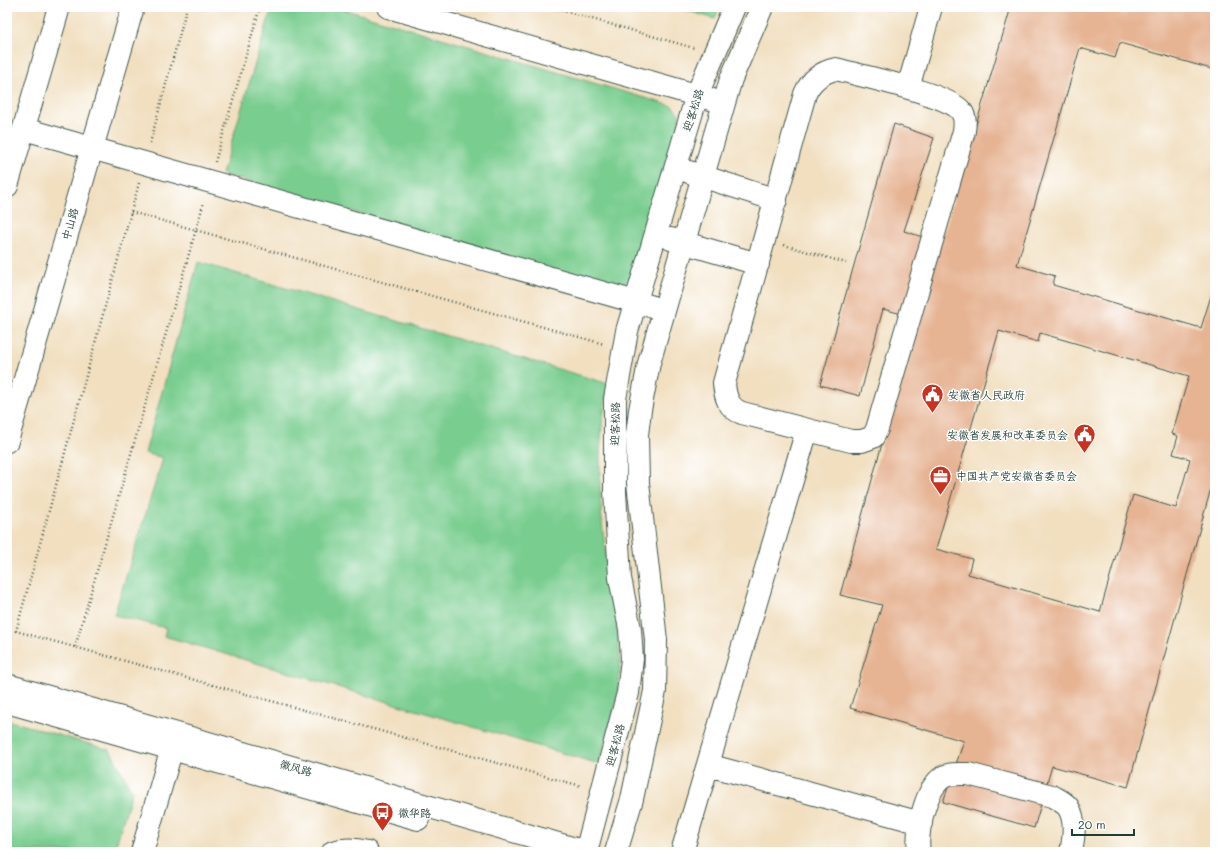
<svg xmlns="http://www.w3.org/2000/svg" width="1222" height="859" font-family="Mali,'LXGW WenKai TC',sans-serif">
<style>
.green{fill:#79cd8f;stroke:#4c8562}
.building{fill:#e6b393;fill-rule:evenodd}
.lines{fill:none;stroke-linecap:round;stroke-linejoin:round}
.minor-casing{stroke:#3e5549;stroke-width:24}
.major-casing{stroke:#3e5549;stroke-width:24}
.path{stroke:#3e5549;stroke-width:2.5;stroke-dasharray:1 3;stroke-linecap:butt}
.minor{stroke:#fff;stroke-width:22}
.major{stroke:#fff;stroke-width:22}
.labels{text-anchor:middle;stroke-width:3;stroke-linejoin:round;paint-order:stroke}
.street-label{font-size:11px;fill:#1f3d34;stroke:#fff}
.poi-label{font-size:11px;fill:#1f3d34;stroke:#fff;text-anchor:start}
</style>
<rect width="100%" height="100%" fill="#fff"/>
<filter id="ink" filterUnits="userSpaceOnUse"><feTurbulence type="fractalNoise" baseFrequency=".025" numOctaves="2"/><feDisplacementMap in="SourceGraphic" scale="8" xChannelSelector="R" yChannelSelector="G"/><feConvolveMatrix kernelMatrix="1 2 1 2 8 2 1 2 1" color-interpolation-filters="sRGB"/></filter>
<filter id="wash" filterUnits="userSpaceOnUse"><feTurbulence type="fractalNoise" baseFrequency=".012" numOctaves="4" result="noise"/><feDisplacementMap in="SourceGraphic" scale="16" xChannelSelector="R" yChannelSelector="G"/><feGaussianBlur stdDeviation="0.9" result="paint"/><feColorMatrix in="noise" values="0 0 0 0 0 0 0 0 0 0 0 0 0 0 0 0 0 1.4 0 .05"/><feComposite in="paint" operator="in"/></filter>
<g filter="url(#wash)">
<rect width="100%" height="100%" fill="#f1dfc0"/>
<path class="green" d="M272,7H336L672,106L679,114V125L633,278L621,285L608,286L222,174Z
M675,7H719L715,19Z
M198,262L609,384C597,437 598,494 605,548C611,589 620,630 620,672C619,702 607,735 599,764L164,636L166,628L114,615L163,458L145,453Z
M7,720L110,750L132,791L114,852H7Z"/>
<g id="blocks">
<path class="building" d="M1011,7H1215V70L1120,43L1115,58L1080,48L1017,265L1055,276L1053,285L1201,328L1215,283V474L1128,787L1052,766L1034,828L943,802L964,741L850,708L882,605L840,595L917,318L883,309L860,396L820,385L894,124L934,138L904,231L941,243ZM999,331L1038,342L1040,333L1189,376L1172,434L1178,436L1173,454L1190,459L1176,508L1133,495L1100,612L968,574L972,559L936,549Z"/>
</g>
</g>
<g filter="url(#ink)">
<use href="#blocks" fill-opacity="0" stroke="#3e5549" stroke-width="1"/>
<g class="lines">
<defs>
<path id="minor" d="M388,7L710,99
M836,69C861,76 948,94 961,111C966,117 965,124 964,131L877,429L873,437L862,441H851L742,413C728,408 725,396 724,383L805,94C811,80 822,72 836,69Z
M908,88L931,7
M24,129L650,306
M689,172L776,200
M671,239L758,264
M7,685L586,852
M7,702L418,819
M708,765L921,823
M142,852L176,734
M333,852C345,848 355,849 367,852
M586,852L628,693L632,659L630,629L620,578L615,491V399L627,331L697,95L734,7
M616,852L632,799L655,691L656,640L638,483L637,435L640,410L649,363L731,79L762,7
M682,852L807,430
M919,852C916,832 925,789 943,777C950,773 960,774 968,774L1052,796C1057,799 1064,802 1068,807C1076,819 1074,838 1071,852"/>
<path id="major" d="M7,186L59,7
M7,441L133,7"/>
</defs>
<use href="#minor" class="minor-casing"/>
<use href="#major" class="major-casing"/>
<path class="path" d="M550,7L694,48
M150,143L187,7
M215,162L260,7
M139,183L16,631L581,786
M131,212L604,344
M784,245L846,263
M75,647L204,202"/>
<use href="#minor" class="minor"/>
<use href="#major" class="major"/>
</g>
</g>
<defs>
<symbol id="civic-pin" viewBox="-11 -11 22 30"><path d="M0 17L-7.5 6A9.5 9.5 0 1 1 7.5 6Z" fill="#c8321e" stroke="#fff"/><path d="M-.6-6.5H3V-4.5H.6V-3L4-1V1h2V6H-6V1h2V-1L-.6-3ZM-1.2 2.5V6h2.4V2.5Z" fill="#fff"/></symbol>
<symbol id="office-pin" viewBox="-11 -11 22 30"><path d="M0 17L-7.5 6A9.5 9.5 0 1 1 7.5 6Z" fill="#c8321e" stroke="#fff"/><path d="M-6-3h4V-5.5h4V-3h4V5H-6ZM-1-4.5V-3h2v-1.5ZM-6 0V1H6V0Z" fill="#fff"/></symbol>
<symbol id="bus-pin" viewBox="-11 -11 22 30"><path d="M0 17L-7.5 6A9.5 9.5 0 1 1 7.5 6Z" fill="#c8321e" stroke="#fff"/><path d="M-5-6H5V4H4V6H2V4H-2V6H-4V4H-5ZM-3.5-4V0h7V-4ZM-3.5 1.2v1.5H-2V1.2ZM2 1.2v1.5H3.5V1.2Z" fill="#fff"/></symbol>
</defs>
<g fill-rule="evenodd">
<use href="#civic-pin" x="920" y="382" width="25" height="34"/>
<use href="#civic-pin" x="1072" y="422" width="25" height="34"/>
<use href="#office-pin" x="928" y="464" width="25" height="34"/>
<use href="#bus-pin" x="370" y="800" width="25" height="34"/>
</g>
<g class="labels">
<g class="street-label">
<text transform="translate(693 110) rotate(-72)" y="4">迎客松路</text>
<text transform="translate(70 224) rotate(-74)" y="4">中山路</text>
<text transform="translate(615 424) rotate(-89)" y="4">迎客松路</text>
<text transform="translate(615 745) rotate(-75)" y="4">迎客松路</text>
<text transform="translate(296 768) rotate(16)" y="4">徽风路</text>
</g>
<g class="poi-label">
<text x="948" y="399">安徽省人民政府</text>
<text x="1068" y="439" text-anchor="end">安徽省发展和改革委员会</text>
<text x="956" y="480">中国共产党安徽省委员会</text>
<text x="398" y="817">徽华路</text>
</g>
</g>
<rect width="1222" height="859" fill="none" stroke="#fff" stroke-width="24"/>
<path d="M1072 829v6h62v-6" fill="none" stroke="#1f3d34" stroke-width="2"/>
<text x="1078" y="829" font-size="12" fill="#1f3d34" stroke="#ffffff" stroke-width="3" paint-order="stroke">20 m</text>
</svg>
